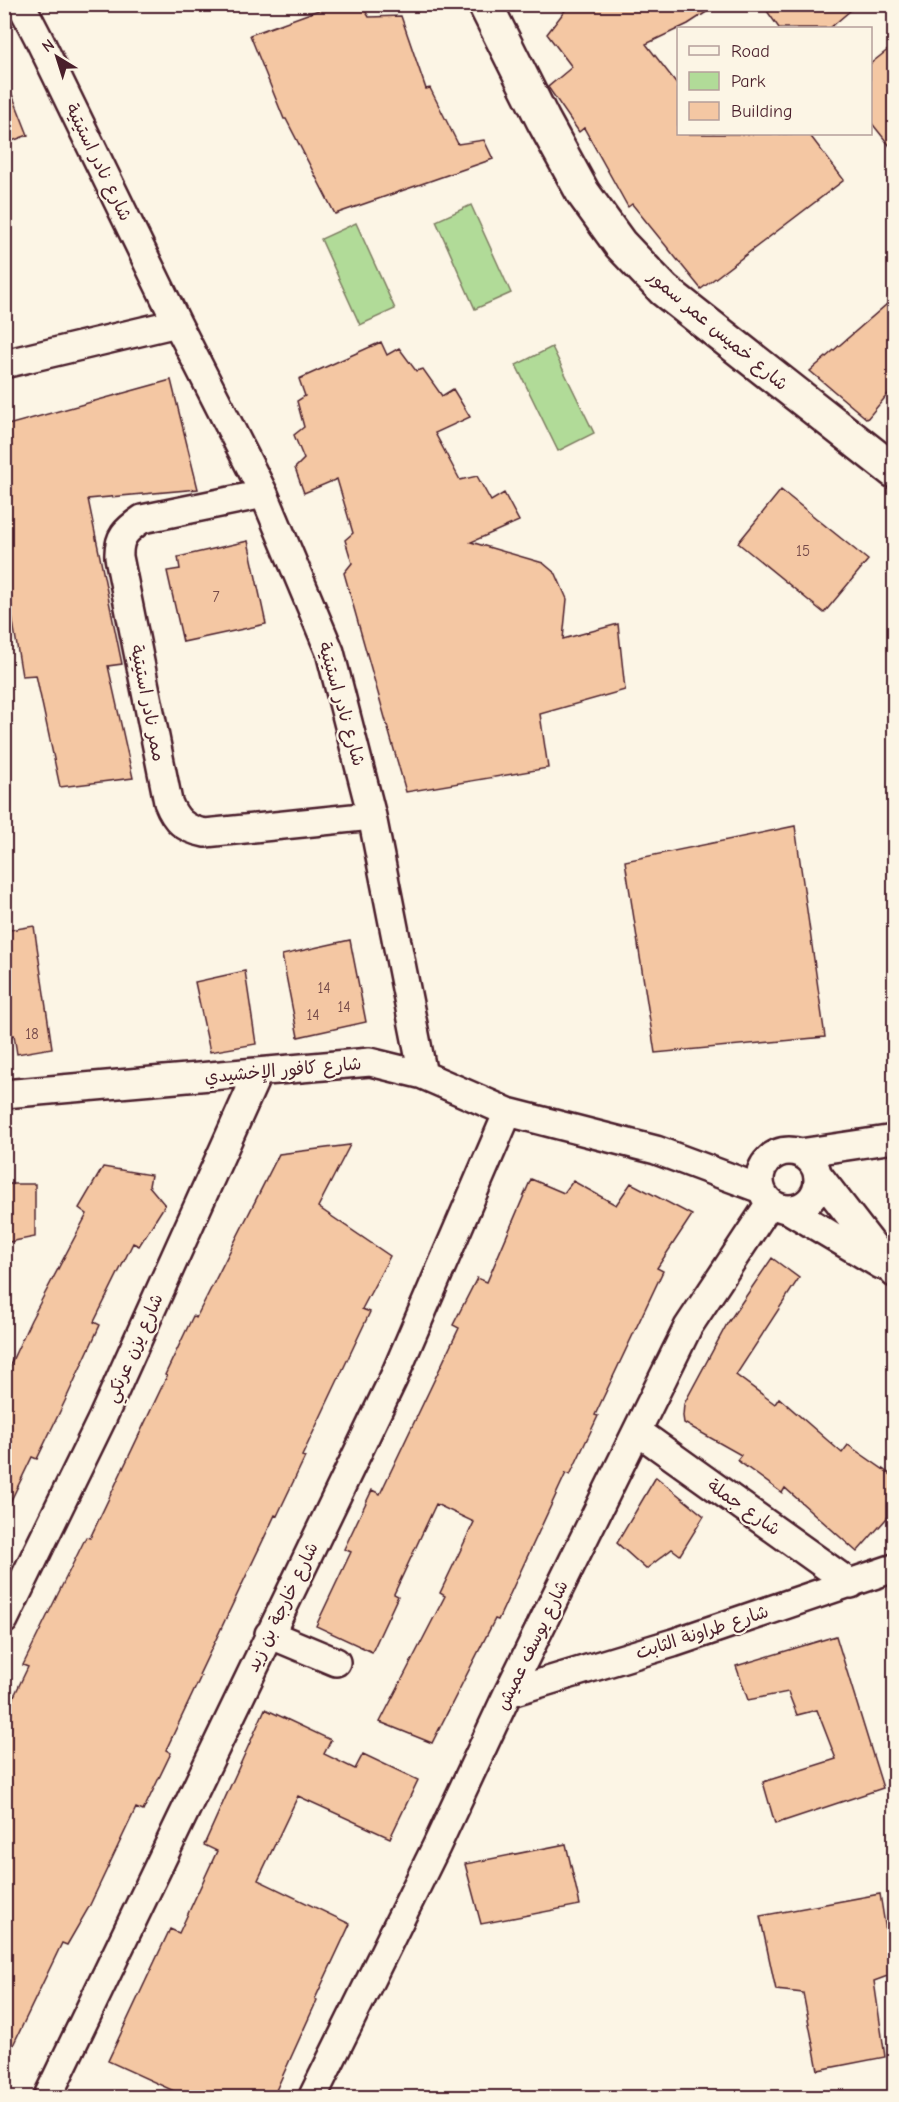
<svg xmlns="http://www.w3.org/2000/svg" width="899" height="2102" font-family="'Comic Neue','Playpen Sans Arabic',sans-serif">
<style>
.green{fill:#b1db98;stroke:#7e7d62;stroke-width:1.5}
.building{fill:#f4c7a3;stroke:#4a1f2b;stroke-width:1.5}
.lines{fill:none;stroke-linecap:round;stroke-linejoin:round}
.minor-casing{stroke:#4a1f2b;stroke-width:32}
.tertiary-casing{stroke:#4a1f2b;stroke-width:38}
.minor{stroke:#fcf5e5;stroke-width:27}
.tertiary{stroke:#fcf5e5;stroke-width:33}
.labels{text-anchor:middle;stroke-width:4.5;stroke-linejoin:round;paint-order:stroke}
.number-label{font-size:15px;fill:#744949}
.street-label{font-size:18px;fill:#4a1f2b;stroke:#fcf5e5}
</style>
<rect width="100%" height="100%" fill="#fcf5e5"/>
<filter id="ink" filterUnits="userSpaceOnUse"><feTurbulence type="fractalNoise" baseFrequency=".0167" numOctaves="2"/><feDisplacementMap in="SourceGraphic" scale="12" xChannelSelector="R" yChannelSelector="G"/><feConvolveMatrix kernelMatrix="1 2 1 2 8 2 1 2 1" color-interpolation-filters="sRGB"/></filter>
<g filter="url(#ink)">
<path class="green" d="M471,205L511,293L475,309L436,221Z
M356,223L395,309L360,325L321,239Z
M552,347L594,433L558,451L516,365Z"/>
<path class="building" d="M335,4H361L369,17L401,16L426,89L430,88L458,144L484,140L493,159L335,214L286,119H284L250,35Z
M570,4H719L688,24L646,44L678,85V134H809L844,180L701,289L632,204L628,207L584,128L579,132L548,87L572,67L547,34Z
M762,4H858L830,28H779Z
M894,45V151L870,121V64Z
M4,79H6L28,135L4,144Z
M894,298V387L867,419L810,371Z
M381,342L387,355L399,348L416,371L423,369L442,396L453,389L470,417L435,433L460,480L477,476L491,501L504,493L519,521L471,542L543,563L556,574L567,599L563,639L618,624L625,690L540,714L548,768L406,792L344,573L352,563L345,540L353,533L337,479L304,493L295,468L304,459L294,435L304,427L297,401L305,396L299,379Z
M171,380L198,489L88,499L122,664L108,666L133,778L60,787L36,675L22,676L4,568V426Z
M781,490L868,560L824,613L738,543Z
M248,541L266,624L183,642L167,571L180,569L178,557Z
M795,826L825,1037L655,1053L625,861Z
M34,926L52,1048L17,1054L14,1035L4,1037V931Z
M350,940L366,1022L298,1037L282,955Z
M245,971L256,1044L210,1052L195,982Z
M350,1145L318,1207L390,1256L362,1309L370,1312L302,1456L305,1457L277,1516L275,1515L199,1675L201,1676L166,1750L171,1753L143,1811L136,1808L89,1907L67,1945L62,1943L4,2064V1717L28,1667L23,1665L86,1537L90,1538L167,1376L165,1375L193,1316L196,1318L279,1154Z
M103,1167L151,1175L149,1186L165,1205L139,1246L133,1243L94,1322L100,1325L65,1401L37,1459L32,1457L4,1515V1378L31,1320L87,1214L79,1208Z
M531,1179L564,1193L573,1181L616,1205L631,1183L692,1215L657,1268L663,1271L595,1415L598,1416L570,1475L566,1473L498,1620L495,1619L432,1743L380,1722L445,1596L440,1593L474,1522L436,1504L394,1594L398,1596L372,1652L316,1626L351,1552L344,1549L372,1490L380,1494L459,1328L453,1325L477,1278L487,1282Z
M4,1184H35V1237L4,1243Z
M772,1258L799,1278L736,1375L775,1404L779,1398L842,1453L848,1445L894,1477V1510L857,1552L785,1488L782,1493L737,1460L741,1455L684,1423L683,1416L684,1404L727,1324Z
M656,1477L704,1516L680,1555L672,1549L646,1569L617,1543Z
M836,1636L883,1788L775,1824L763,1782L836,1759L817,1710L797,1715L788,1692L748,1700L736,1666Z
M265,1709L331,1740L324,1754L355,1769L363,1754L418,1780L390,1838L298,1796L258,1880L350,1924L315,1999L317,2000L273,2097H187L108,2061L170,1929L179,1933L217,1851L204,1845Z
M566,1844L580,1905L481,1924L465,1864Z
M880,1894L893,1974L874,1981L885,2057L818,2070L803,1993L776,1990L760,1916Z"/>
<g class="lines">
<defs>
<path id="minor" d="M18,4L24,10L38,37L177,323L264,494L330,652L372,816L423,1075
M4,364L177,323
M264,494L142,519C126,530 118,537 119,557L168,802C175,820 184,829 205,833L372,816
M4,1094L370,1062L423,1075L508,1112L656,1150L761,1189
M760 1180a29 29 0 1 1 58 0a29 29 0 1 1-58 0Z
M800,1153L894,1139
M819,1176L894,1273
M789,1210L881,1265
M637,1431L851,1584
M4,1620L102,1419L258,1073
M269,1634L336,1662
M508,1693L673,1643L894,1568
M47,2098L394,1377L508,1112
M312,2098L436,1847L508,1693L688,1327L770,1203"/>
<path id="tertiary" d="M485,4L543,120L583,193L620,244L664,290L894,471"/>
</defs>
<use href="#minor" class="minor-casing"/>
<use href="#tertiary" class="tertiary-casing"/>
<use href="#minor" class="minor"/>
<use href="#tertiary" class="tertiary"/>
</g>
</g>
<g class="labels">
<g class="number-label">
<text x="803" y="556">15</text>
<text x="216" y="602">7</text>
<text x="324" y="993">14</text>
<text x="344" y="1012">14</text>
<text x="313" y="1020">14</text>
<text x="32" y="1039">18</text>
</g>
<g class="street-label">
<text transform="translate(99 162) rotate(64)" y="6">شارع نادر استيتية</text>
<text transform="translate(718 330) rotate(40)" y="6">شارع خميس عمر سمور</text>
<text transform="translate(148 703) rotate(79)" y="6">ممر نادر استيتية</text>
<text transform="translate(342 704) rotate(74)" y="6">شارع نادر استيتية</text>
<text transform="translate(283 1070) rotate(-5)" y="6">شارع كافور الإخشيدي</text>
<text transform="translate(134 1348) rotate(-66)" y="6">شارع يزن عرنكي</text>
<text transform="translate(744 1507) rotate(35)" y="6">شارع جملة</text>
<text transform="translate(282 1607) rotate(-64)" y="6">شارع خارجة بن زيد</text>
<text transform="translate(702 1632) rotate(-18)" y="6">شارع طراونة الثابت</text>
<text transform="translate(532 1645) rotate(-64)" y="6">شارع يوسف عميش</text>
</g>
</g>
<rect width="899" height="2102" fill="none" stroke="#fcf5e5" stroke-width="24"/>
<rect x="12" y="12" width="875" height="2078" fill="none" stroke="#4a1f2b" stroke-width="2" filter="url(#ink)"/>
<rect x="677" y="27" width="195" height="108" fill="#fcf5e5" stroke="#b59f9b" stroke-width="1.5"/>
<rect x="689" y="46" width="30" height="9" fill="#fcf5e5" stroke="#b59f9b" stroke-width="1.5"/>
<text x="731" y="57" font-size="18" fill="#4a1f2b">Road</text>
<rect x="689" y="72" width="30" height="18" fill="#b1db98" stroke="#b59f9b" stroke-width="1.5"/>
<text x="731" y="87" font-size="18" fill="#4a1f2b">Park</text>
<rect x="689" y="102" width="30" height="18" fill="#f4c7a3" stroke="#b59f9b" stroke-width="1.5"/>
<text x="731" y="117" font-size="18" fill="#4a1f2b">Building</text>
<g transform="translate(57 57) rotate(322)" stroke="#fcf5e5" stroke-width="4.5" paint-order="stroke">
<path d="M0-4.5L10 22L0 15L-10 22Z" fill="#4a1f2b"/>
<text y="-9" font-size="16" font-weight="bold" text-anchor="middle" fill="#4a1f2b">N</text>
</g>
</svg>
